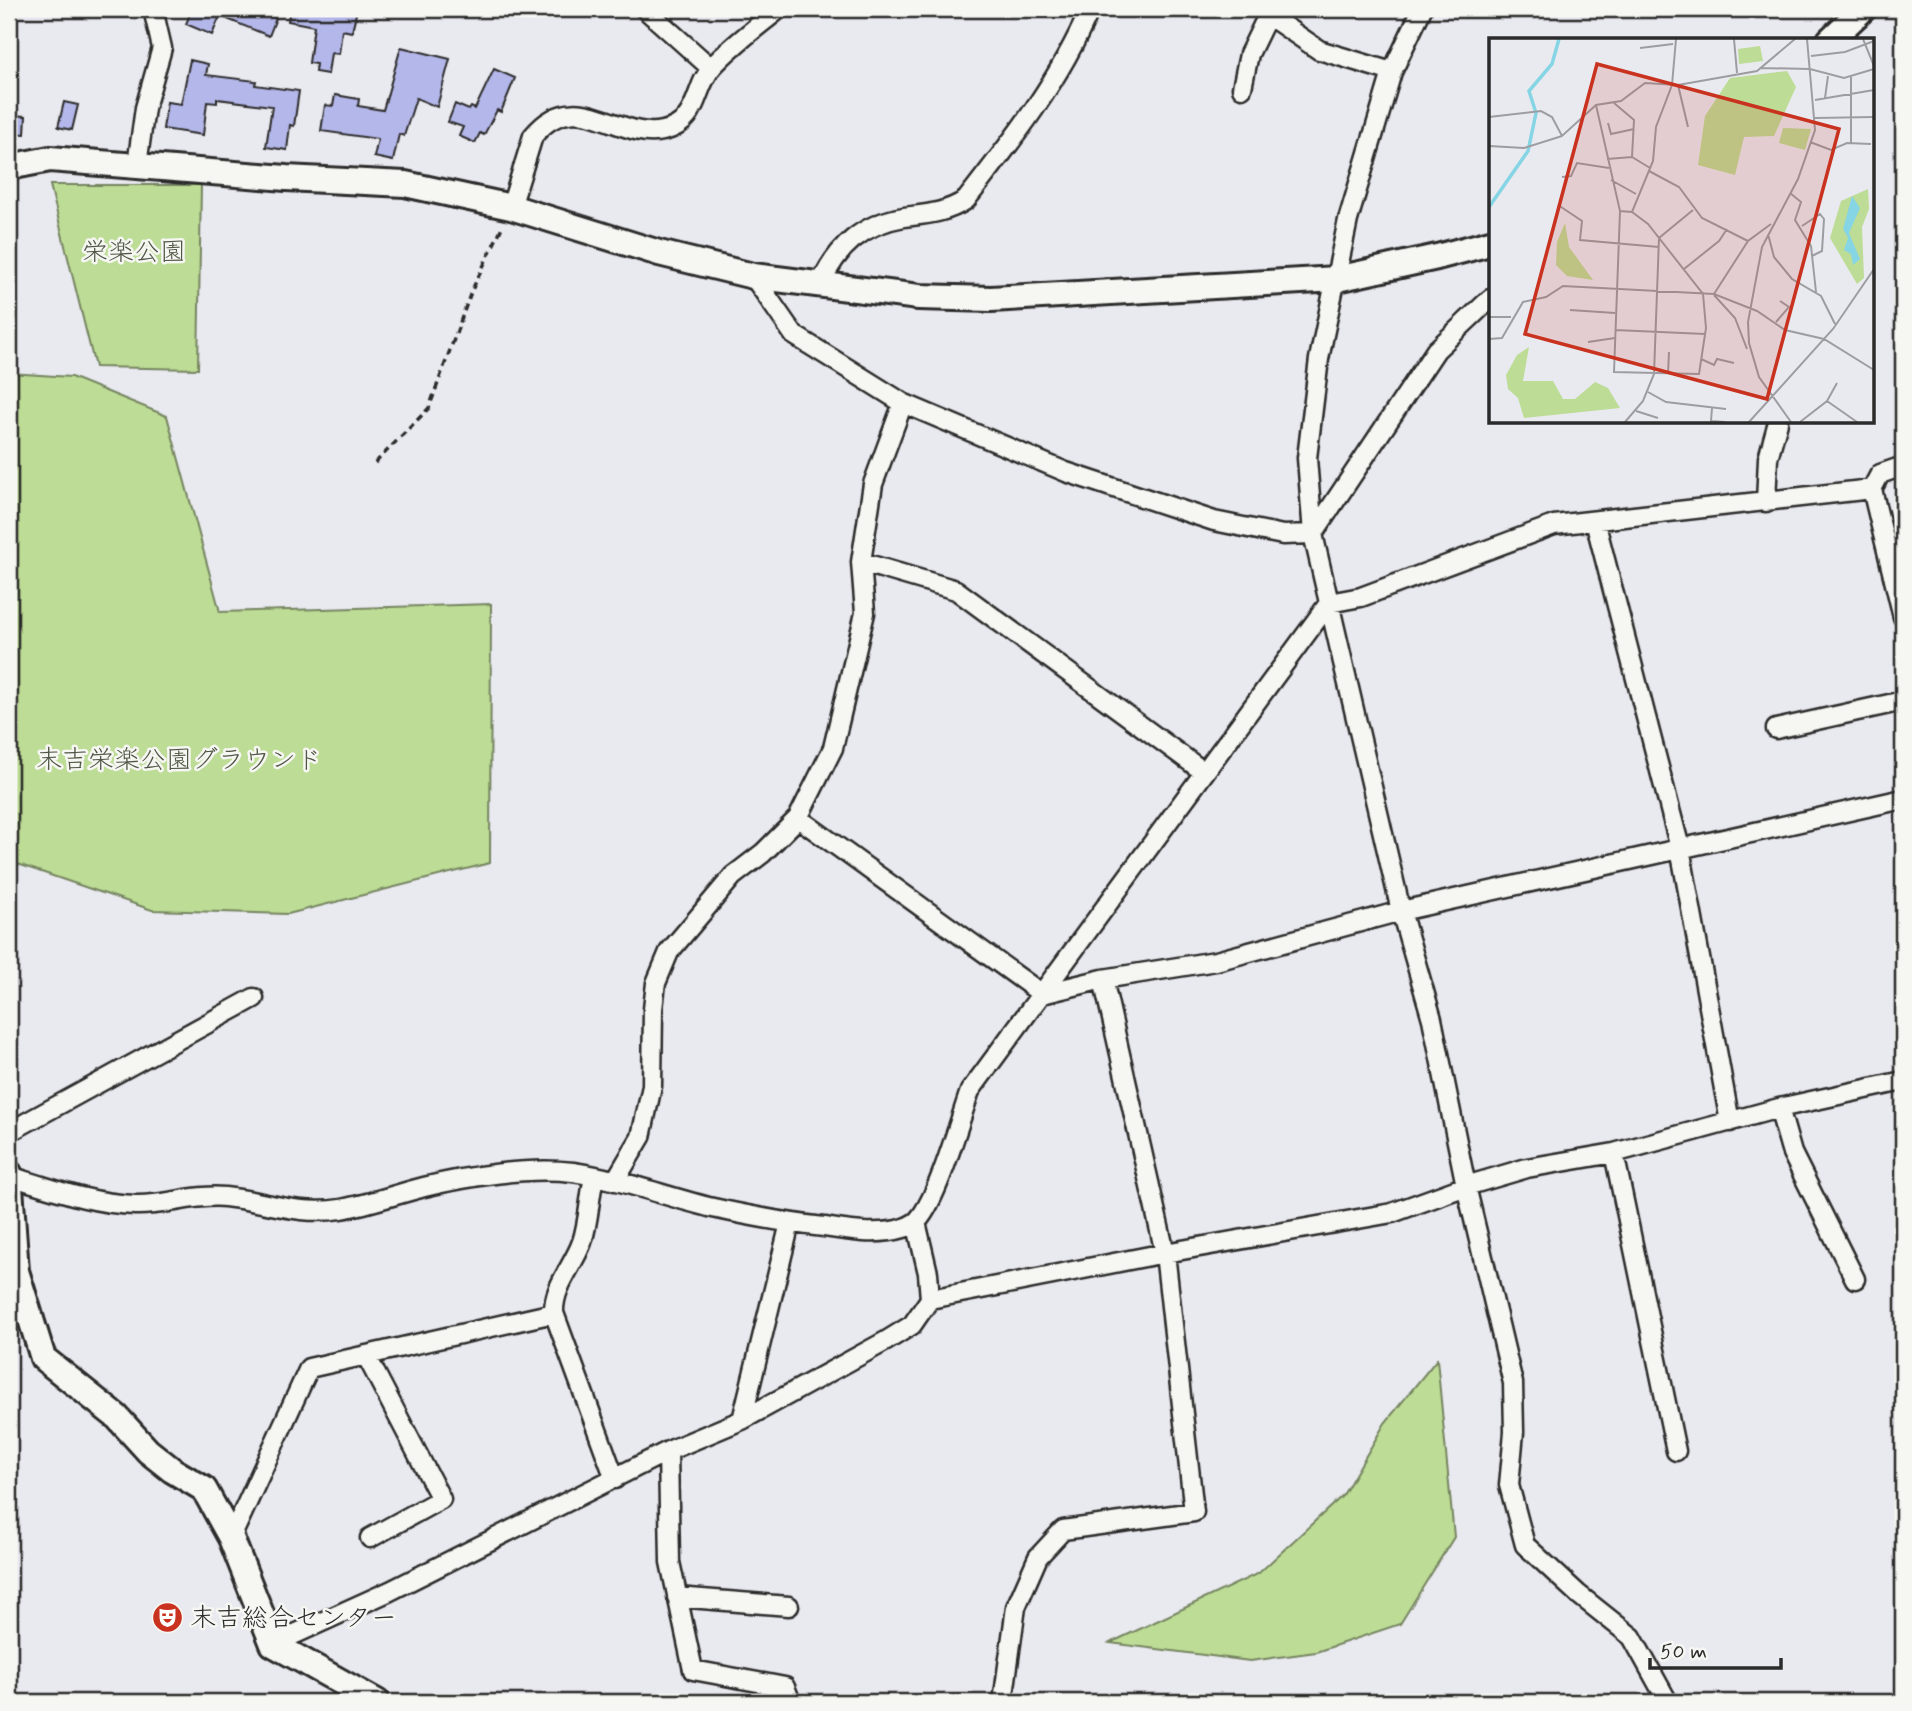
<svg xmlns="http://www.w3.org/2000/svg" width="1912" height="1711" font-family="Mynerve,'Klee One',sans-serif">
<style>
.green{fill:#bddc95;stroke:#748460;stroke-width:2}
.building{fill:#b4b7e9;stroke:#2b2b2b;stroke-width:2}
.lines{fill:none;stroke-linecap:round;stroke-linejoin:round}
.street-casing{stroke:#2b2b2b;stroke-width:23}
.secondary-casing{stroke:#2b2b2b;stroke-width:30}
.path{stroke:#2b2b2b;stroke-width:3.5;stroke-dasharray:7 5;stroke-linecap:butt}
.street{stroke:#f6f6f2;stroke-width:18}
.secondary{stroke:#f6f6f2;stroke-width:24}
.labels{text-anchor:middle;stroke-width:5;stroke-linejoin:round;paint-order:stroke}
.park-label{font-size:26px;fill:#505746;stroke:#f6f6f2}
.poi-label{font-size:26px;fill:#2b2b2b;stroke:#f6f6f2;text-anchor:start}
.inset-river{fill:none;stroke:#86d5e4;stroke-width:3.5}
.inset-road{fill:none;stroke:#9d9da1;stroke-width:2}
.view{fill:#c8321e;fill-opacity:0.15;stroke:#c8321e;stroke-width:3.5}
.inset-edge{fill:none;stroke:#2b2b2b;stroke-width:3.5}
</style>
<rect width="100%" height="100%" fill="#e9e9f0"/>
<filter id="ink" filterUnits="userSpaceOnUse"><feTurbulence type="fractalNoise" baseFrequency=".0143" numOctaves="2"/><feDisplacementMap in="SourceGraphic" scale="14" xChannelSelector="R" yChannelSelector="G"/><feConvolveMatrix kernelMatrix="1 2 1 2 8 2 1 2 1" color-interpolation-filters="sRGB"/></filter>
<g filter="url(#ink)">
<path class="green" d="M50,185H201L198,369L95,367Z
M9,373L71,377L167,416L220,612L491,604L490,863L288,914L152,910L9,861Z
M1437,1359L1454,1537L1400,1624L1316,1652L1250,1661L1110,1643L1259,1573L1343,1495L1385,1423Z"/>
<path class="building" d="M192,9H253L276,18L269,36L220,16L212,35L186,24Z
M290,9H357L352,32L342,30L339,54L331,53L328,74L315,72L316,64L309,63L314,26L288,21Z
M401,47L450,59L437,107L416,98L404,136L399,134L393,161L374,157L378,139L321,131L325,105L333,106L335,95L359,99L358,106L383,110Z
M190,60L208,64L206,75L256,81L255,85L299,91L294,126L290,125L287,150L266,147L272,106L217,99V103L207,102L203,135L163,129L167,102L181,104Z
M494,69L515,78L501,112L497,110L484,135L480,133L475,143L459,136L463,127L448,122L455,104L469,110L471,107L475,109Z
M64,102L78,105L72,130L58,127Z
M9,115L26,116L25,134L9,133Z"/>
<g class="lines">
<defs>
<path id="street" d="M645,9L711,68
M1422,9L1392,72L1348,220L1319,359L1307,458L1313,534L1401,911L1432,1019L1466,1186L1513,1383L1514,1432L1509,1485L1525,1545L1578,1594L1632,1637L1668,1702
M1242,88L1249,54L1268,15L1319,50L1392,72
M137,165L145,108L162,48L153,9
M511,207L533,136C576,83 618,141 663,131C700,123 693,88 713,66C732,45 757,27 779,9
M753,276L794,335L903,403L1066,472L1214,521L1283,535L1313,534
M820,285C837,247 862,224 904,217C927,214 946,213 966,200C1013,140 1060,80 1090,9
M1872,489L1880,474L1903,466
M1766,502L1768,458L1778,422
M1595,521L1680,848L1730,1122
M1313,534L1436,350L1490,299
M861,562L956,590L1204,772
M1776,729L1903,701
M798,818L1042,994L1103,979L1216,961L1401,911L1903,799
M1779,1108L1792,1153L1855,1279
M9,1132L254,998
M1614,1153L1676,1451
M10,1176C50,1188 92,1204 135,1205C165,1206 194,1194 225,1197C266,1201 298,1216 341,1209C369,1204 397,1194 424,1187C469,1176 528,1167 573,1172C621,1179 667,1197 713,1208C750,1216 787,1223 824,1227C851,1231 878,1236 904,1228C909,1226 914,1224 918,1220C938,1198 959,1122 970,1091L1329,603L1361,597L1554,525L1872,489L1903,617
M594,1177C589,1199 589,1221 582,1242C573,1267 553,1286 554,1313L615,1479
M615,1181L641,1137L652,1086L653,1009L656,983L669,952L733,876L763,853L798,818L833,748L865,613L861,562L873,484L903,403
M930,1299L1165,1253L1392,1213L1466,1186L1527,1168L1614,1153L1779,1108L1903,1081
M366,1355L441,1499L370,1538
M742,1420L790,1223
M668,1451L670,1562L693,1670L785,1687L791,1702
M231,1538L309,1368L554,1313
M677,1597L789,1606
M273,1644L390,1591L668,1451L742,1420L886,1341L912,1325L930,1299L928,1273L916,1222
M1003,1702L1016,1607L1038,1557L1063,1530L1194,1512L1165,1253L1103,979"/>
<path id="secondary" d="M1830,40L1863,9
M9,167L50,159L286,178L405,184L511,207L659,253L753,276L919,297L991,299L1337,279L1437,257L1490,243
M9,1173L16,1271L43,1358L117,1417L148,1451L172,1470L204,1489L231,1538L273,1644L377,1702"/>
</defs>
<use href="#street" class="street-casing"/>
<use href="#secondary" class="secondary-casing"/>
<path class="path" d="M375,463L429,408L471,292L503,225"/>
<use href="#street" class="street"/>
<use href="#secondary" class="secondary"/>
</g>
</g>
<defs>
<symbol id="theatre-disc" viewBox="-11 -11 22 22"><circle r="9.5" fill="#c8321e" stroke="#f6f6f2"/><path d="M-5-5.5Q0-4 5-5.5V0Q5 5 0 6Q-5 5-5 0ZM-3.3-2.5H-1v1.5H-3.3ZM1-2.5H3.3v1.5H1ZM-2.8 1Q0 5.5 2.8 1Z" fill="#fff"/></symbol>
</defs>
<g fill-rule="evenodd">
<use href="#theatre-disc" x="150" y="1600" width="35" height="35"/>
</g>
<g class="labels">
<g class="park-label">
<text x="134" y="260">栄楽公園</text>
<text x="179" y="768">末吉栄楽公園グラウンド</text>
</g>
<g class="poi-label">
<text x="190" y="1626">末吉総合センター</text>
</g>
</g>
<g transform="translate(1489 38)">
<rect width="385" height="385" fill="#e9e9f0"/>
<path d="M271,8L274,23L250,26L249,11ZM298,33L307,49L285,98L255,99L246,137L209,127L216,78L241,40ZM294,90L322,91L316,112L290,105ZM379,151L380,171L373,189L375,240L368,246L341,200L352,163ZM76,185L80,209L104,242L78,238L67,227L68,204ZM40,309L34,343H64L74,361H86L106,344L119,350L131,370L35,380L29,360L19,351L17,337L28,317Z" fill="#bddc95"/>
<path d="M363,158L371,170L360,195L371,221L364,227L362,216L355,212L359,200L354,191Z" fill="#86d5e4"/>
<path class="inset-river" d="M0,169L39,113L47,75L40,53L63,26L70,1"/>
<path class="inset-road" d="M245,1L248,35M374,1L385,28M151,10L184,6M322,18L356,14L385,3M272,30L321,31L355,40L385,31M362,38V105M189,47L199,89M336,60L339,38M326,62L385,52M125,65L145,82L143,119M107,67L131,173L125,334L210,336L217,290L214,256L159,186L143,174L131,173M0,79L52,73L63,79L73,98L107,67L132,63L156,45L189,47L268,33L306,1M326,80L385,79M119,85L122,96L145,91M321,104L342,112L358,105L382,106M0,108L35,110L73,98M118,121L143,119L161,130M160,133L190,149L213,180L259,203M73,139L82,138L88,125L120,130M122,142L147,156M301,155L312,164L306,182L322,208L327,254M69,167L93,183L91,202L170,209M143,174L164,123L167,89L183,47L187,1M313,188L331,176L335,181L333,213L323,218M279,196L285,219L303,241L332,258L346,286M195,231L230,203L238,191M225,256L259,203L282,186M225,257L246,280L258,311M81,272L126,275M0,279H22M287,284L300,269L291,263M126,292L216,296M0,301L13,300L34,264L57,259L74,248L225,256L268,273L296,292L335,301L385,332M99,304L126,300M212,321L225,327L228,321L245,325M179,336L180,314M159,354L177,364L237,371M338,363L368,384M223,370L222,383L236,384M147,373L169,380M136,384L154,363L165,336L170,200L204,172M260,384L344,291L385,231M302,384L270,339L260,305L259,284L273,209L309,141L326,92L318,1M311,384L338,363L348,345"/>
<path class="view" d="M108,26L350,91L278,361L36,296Z"/>
<rect width="385" height="385" class="inset-edge"/>
</g>
<rect width="1912" height="1711" fill="none" stroke="#f6f6f2" stroke-width="35"/>
<rect x="18" y="18" width="1877" height="1676" fill="none" stroke="#2b2b2b" stroke-width="2.5" filter="url(#ink)"/>
<path d="M1650 1658v10h131v-10" fill="none" stroke="#2b2b2b" stroke-width="3.5"/>
<text x="1660" y="1658" font-size="21" fill="#2b2b2b" stroke="#f6f6f2" stroke-width="5" paint-order="stroke">50 m</text>
</svg>
